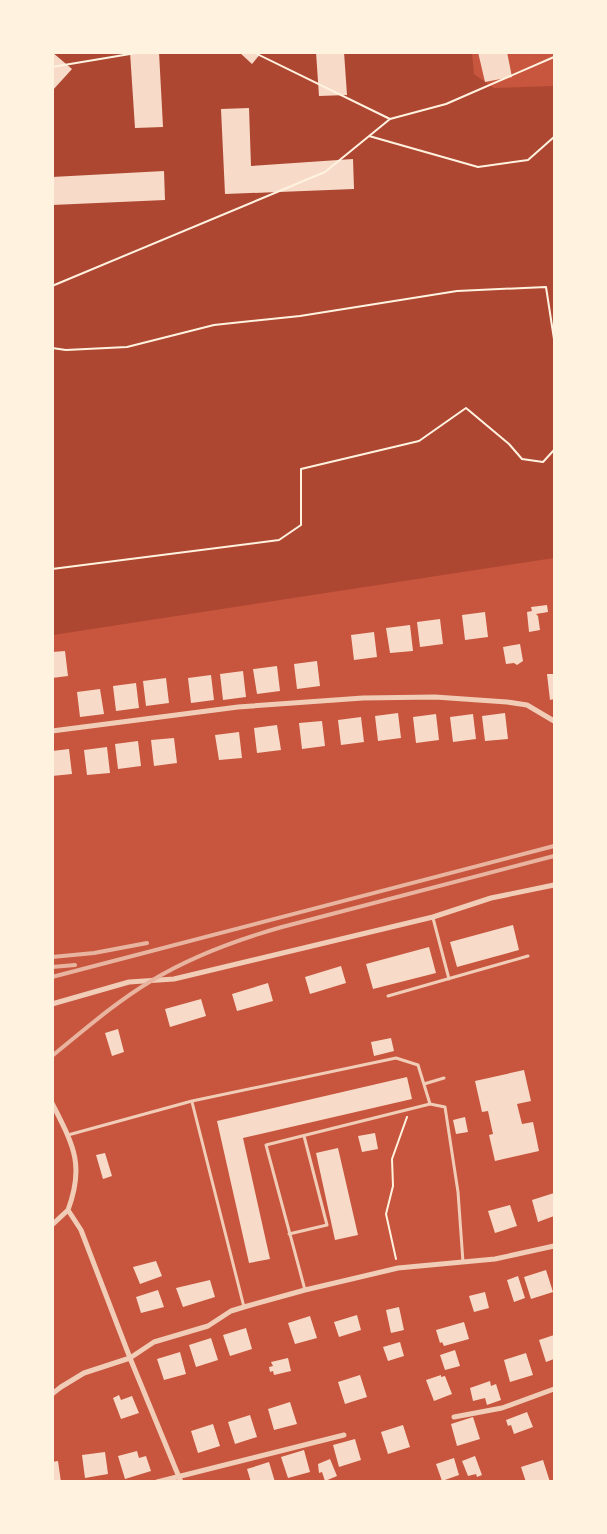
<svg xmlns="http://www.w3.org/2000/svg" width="607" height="1534" font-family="Lato,sans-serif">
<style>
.green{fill:#ae4732}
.building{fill:#f7dbc8}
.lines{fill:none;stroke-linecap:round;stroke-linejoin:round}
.path{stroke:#fff3e0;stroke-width:2}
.service{stroke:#f1ccb7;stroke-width:3}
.minor{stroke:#f1ccb7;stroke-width:5}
.rail{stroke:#e9b49f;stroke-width:4}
</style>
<rect width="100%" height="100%" fill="#c8553d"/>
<path class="green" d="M53,53H472L474,74L494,88L554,86V558L53,635Z"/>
<path class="building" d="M52,52L72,69L52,91Z
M130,52H159L163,127L135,128Z
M239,52H262L252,64Z
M316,52H344L347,95L319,96Z
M478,52H507L512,77L485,82Z
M249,108L251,166L353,159L354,189L225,194L221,109Z
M164,171L165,200L52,205V177Z
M547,605L548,612L536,614L538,616L540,630L529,632L527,612L532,611L531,607Z
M485,612L488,637L465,640L462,615Z
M440,619L443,644L420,647L417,622Z
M410,625L413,651L390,653L386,628Z
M374,632L377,657L354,660L351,635Z
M520,644L523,661L517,665L514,663L506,664L503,647Z
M65,651L68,676L52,678V652Z
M317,661L320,686L297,689L294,664Z
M277,666L280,691L257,694L253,669Z
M243,671L246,697L223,700L220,674Z
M547,674H554V699L550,700Z
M211,675L214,700L191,703L188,678Z
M166,678L169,703L146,706L143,681Z
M136,683L139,708L116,711L113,686Z
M100,689L104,714L80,717L77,692Z
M398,713L401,738L378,741L375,716Z
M505,713L508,739L485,741L482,716Z
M436,714L439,740L416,743L413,717Z
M473,714L476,739L453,742L450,717Z
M361,717L364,742L341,745L338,720Z
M322,721L325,746L302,749L299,723Z
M277,725L281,750L257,753L254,728Z
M239,732L242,758L219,760L215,735Z
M174,738L177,763L154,766L151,740Z
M138,741L141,766L118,769L115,744Z
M107,747L110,773L87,775L84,750Z
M69,749L72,774L52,776V751Z
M513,925L519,950L457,967L450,942Z
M429,947L436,973L373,989L366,964Z
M341,966L346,983L310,994L305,977Z
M268,983L273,1001L237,1011L232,994Z
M201,999L206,1016L170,1027L165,1009Z
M118,1029L124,1052L112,1056L105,1033Z
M391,1038L394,1051L374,1056L371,1042Z
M524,1070L531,1101L517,1104L522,1124L533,1122L539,1151L495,1161L489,1135L493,1134L488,1111L482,1112L475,1081Z
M407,1077L412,1099L243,1138L270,1259L249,1263L217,1121Z
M465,1117L468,1132L456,1134L453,1120Z
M375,1133L378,1149L362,1152L358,1136Z
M338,1148L358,1235L335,1240L316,1153Z
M105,1153L112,1176L103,1179L96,1155Z
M554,1193V1216L538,1222L532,1200Z
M510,1205L517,1226L495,1233L488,1211Z
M156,1261L162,1276L140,1284L133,1267Z
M546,1270L553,1292L531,1299L524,1277Z
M518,1276L525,1298L514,1302L507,1280Z
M210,1280L215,1297L183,1307L176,1288Z
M158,1290L164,1307L141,1313L136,1297Z
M485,1292L489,1308L474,1312L469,1296Z
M399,1307L404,1330L391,1333L386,1310Z
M357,1315L361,1330L339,1337L334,1322Z
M310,1316L317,1338L295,1344L288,1323Z
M464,1322L469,1339L444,1346L442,1342L440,1343L436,1330Z
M246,1328L252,1349L230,1356L223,1335Z
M554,1335V1359L546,1362L539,1340Z
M211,1338L218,1360L196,1367L189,1345Z
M400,1342L404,1356L388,1361L383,1347Z
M455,1350L460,1366L445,1370L440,1355Z
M180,1352L186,1374L164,1380L157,1359Z
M526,1353L533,1375L510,1382L504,1360Z
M288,1358L291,1371L274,1375L273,1371L270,1372L269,1367L273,1366L271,1362Z
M360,1375L367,1397L345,1404L338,1382Z
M441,1375V1377L445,1376L452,1394L434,1401L426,1380Z
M490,1381L491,1386L496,1384L501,1400L487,1405L485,1398L473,1401L470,1388Z
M119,1395L121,1400L132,1396L139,1413L121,1419L113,1398Z
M290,1402L297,1424L274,1430L268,1409Z
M527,1412L533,1427L514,1434L511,1425L508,1426L506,1420Z
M250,1415L257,1437L235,1444L228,1422Z
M473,1417L480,1439L457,1446L451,1424Z
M213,1424L220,1446L198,1453L191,1431Z
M403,1425L410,1447L388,1454L381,1432Z
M355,1439L361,1460L339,1467L333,1445Z
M304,1450L310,1472L288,1478L281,1457Z
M137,1451L139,1458L146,1456L151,1471L125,1479L118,1456Z
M105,1452L108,1474L85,1478L82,1455Z
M475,1456L482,1475L477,1477L476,1474L468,1476L462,1461Z
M454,1458L459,1475L442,1481L436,1464Z
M330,1459L337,1476L325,1481L322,1472L319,1473L318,1464Z
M543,1460L550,1482H526L521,1467Z
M58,1461L61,1482H52V1462Z
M269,1462L275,1482H251L247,1469Z"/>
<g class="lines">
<path class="path" d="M253,52L390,119
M52,67L142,52
M369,136L478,167L528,160L554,137
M52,286L325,172L390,119L446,104L554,57
M52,348L66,350L127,347L214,325L300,316L457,291L546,287L554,339
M52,569L279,540L301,525V469L419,441L466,408L509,444L522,459L543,462L554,450
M396,1259L386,1214L393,1186L392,1159L407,1117"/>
<path class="service" d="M433,918L449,979
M388,996L528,956
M424,1084L444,1078
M192,1102L244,1307
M430,1104L445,1107L458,1192L463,1262
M68,1135L192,1101L396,1058L418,1065L430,1104L266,1145L305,1290
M289,1234L327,1225L304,1136"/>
<path class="minor" d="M52,731L238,707L363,698L435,697L507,702L527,705L554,721
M52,1004L129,982L174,979L433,917L491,898L554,885
M52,1103C73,1145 85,1164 68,1210L81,1230L130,1358L181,1482
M52,1225L68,1210
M52,1394L61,1387L84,1373L130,1358L154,1342L208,1326L231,1311L244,1307L305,1290L398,1268L495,1259L554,1246
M454,1417L502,1408L554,1389
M157,1482L344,1435"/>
<path class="rail" d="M52,957L94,953L147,943
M52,967L75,965
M52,977L554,846
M52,1056C84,1030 116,1002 151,981C192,956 236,940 282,927L554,856"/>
</g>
<rect width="607" height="1534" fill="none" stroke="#fff3e0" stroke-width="108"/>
</svg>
